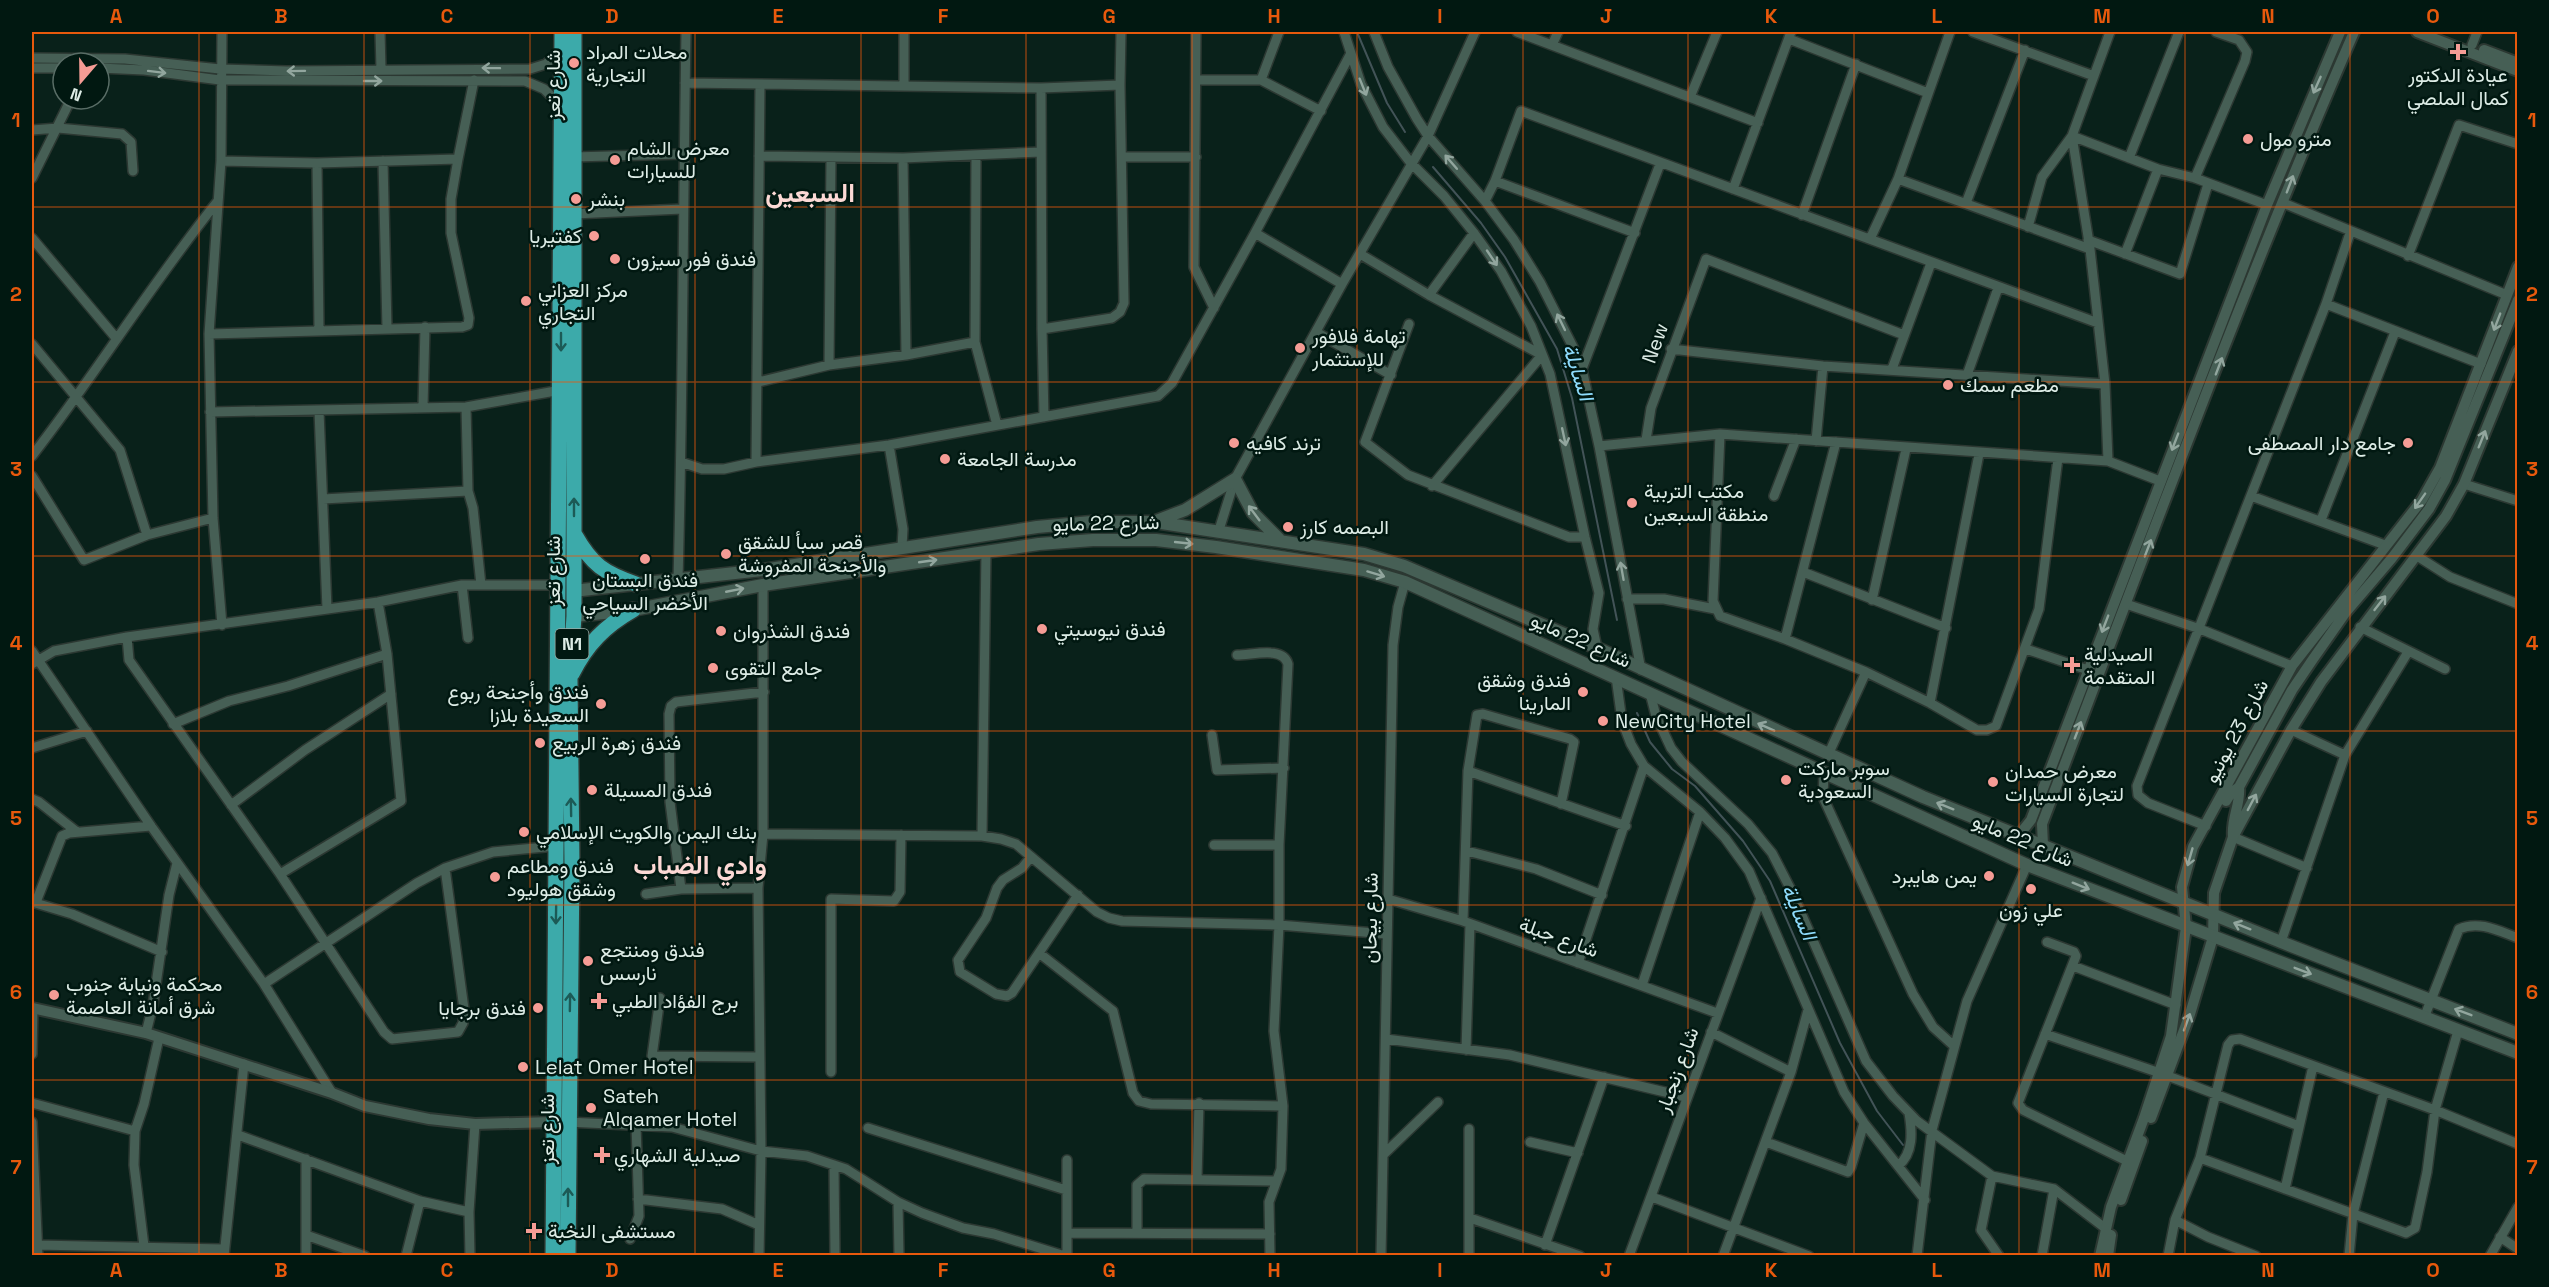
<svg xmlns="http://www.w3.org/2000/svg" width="2549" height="1287" font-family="'Space Grotesk',Vazirmatn,sans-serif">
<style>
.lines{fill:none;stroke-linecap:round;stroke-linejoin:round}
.stream{stroke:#425357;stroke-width:2}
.minor-casing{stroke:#2c3832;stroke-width:12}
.tertiary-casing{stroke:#2c3832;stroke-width:14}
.secondary-casing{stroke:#2c3832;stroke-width:15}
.trunk-casing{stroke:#2c3832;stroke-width:18}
.minor{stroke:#465f55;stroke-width:9}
.tertiary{stroke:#465f55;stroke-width:10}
.secondary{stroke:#465f55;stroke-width:12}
.trunk{stroke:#3caaaa;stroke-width:15}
.oneway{stroke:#92a69e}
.oneway2{stroke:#1c5a56}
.grid{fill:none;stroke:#e8590c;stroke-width:1.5;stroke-opacity:0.55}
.poi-dot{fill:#f59c95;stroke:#011811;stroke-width:2}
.labels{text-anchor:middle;stroke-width:5;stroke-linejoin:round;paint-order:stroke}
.shield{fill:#011811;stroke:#9baca6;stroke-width:1.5}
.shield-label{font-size:18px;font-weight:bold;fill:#ddece6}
.poi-label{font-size:20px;fill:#ddece6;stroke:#011811;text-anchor:start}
.street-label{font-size:20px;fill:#ddece6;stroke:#011811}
.water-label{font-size:21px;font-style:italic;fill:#8edcfd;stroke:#011811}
.district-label{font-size:26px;font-weight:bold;fill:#fcd9d5;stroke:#011811}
.neatline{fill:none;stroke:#e8590c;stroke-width:2}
.grid-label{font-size:20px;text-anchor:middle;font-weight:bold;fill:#e8590c}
</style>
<rect width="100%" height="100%" fill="#09211a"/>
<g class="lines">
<path class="stream" d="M1357,32L1387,103L1405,132
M1433,167L1481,223L1505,257L1557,349L1572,398L1617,620
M1637,713L1650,742L1672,769L1695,786L1743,841L1770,881L1840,1043L1877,1111L1903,1145"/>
<defs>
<path id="minor" d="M222,32L221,161L209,334L213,518L222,625
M380,32L381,69
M904,32V85
M1196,32L1194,267L1214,308
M1344,32L1361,84L1383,127L1410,162L1444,196L1474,233L1501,271L1531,326L1550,374L1585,537L1599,593L1593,629L1597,648
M1374,32L1388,67L1417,119L1428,136L1485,201L1514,240L1540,282L1573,347L1582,369L1599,446L1641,670
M1517,32L1758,123
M1973,32L2094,76
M1789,39L1928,93
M1552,45L1558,32
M2472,45L2477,32
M32,58L125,59L220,69L287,71L530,69L546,64L561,50
M32,68H63
M99,68L144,70L220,80L525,81L544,89L561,106
M1197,80H1261L1321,111
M1261,80L1279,32
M685,83L1041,88L1120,85
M1041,88L1042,329L1044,417
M1690,97L1717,32
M32,130L58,128L122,134L131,142L133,171
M2072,136L2090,249L2105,384L2108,461
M2072,136L2158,169L2195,178L2267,205
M976,155L975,342L997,425
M759,156L903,158L1041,152
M573,157L683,154
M1122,157H1196
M903,158L906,355
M2129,158L2179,32
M221,161L317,163L458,159L474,80
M383,161L387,328
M317,163L319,330
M32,178L71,99
M2195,178L2245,61L2247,52L2239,40L2216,32
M1898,179L2090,249
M1495,181L1635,233
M1733,189L1791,32
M1485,201L1495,181L1521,111L2098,323
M1966,203L2025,50
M2283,203L2507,295
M574,214L682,209
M1802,215L1856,64
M2028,227L2042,177L2072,136L2110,32
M1255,233L1342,284
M32,238L116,338
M1870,239L1898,179L1950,32
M2088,240L2180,274L2208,184
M1360,254L1429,295L1542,355L1432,486
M2125,254L2158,169
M2408,256L2459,125L2518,144
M1429,295L1474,233
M2326,304L2481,364
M1409,324L1365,442L1408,475L1569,537H1585
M1042,329L1112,318L1120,312L1124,303L1120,85L1121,32
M1316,332L1391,375
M209,334L462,327L468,325L469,318L451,233V199L458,159
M32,344L120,450L147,535
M1671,349L1823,366L2105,384
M829,365L831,158
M1582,369L1660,164
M1892,369L1931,263
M1967,375L1998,288
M758,382L829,365L906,355L975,342
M423,407L425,327
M466,407L468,491L473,508L481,585
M319,411L327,609
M210,412L466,407L561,390
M1720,434L1713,601L1720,616L1785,639L1866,672L1930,703L1977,730H1987L1996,726L2039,609L2058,458
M1646,440L1651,408L1706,259L1904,335
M1816,441L1823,366
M889,445L903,529L902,547
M1599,446L1720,434L2108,461L2160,481
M32,456C96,374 151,284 217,202
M681,462L702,469H724L756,462L889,445L1158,396L1172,383L1255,233L1351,53
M756,462L760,85
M32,476L84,560L147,535L213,518
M2464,484L2518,501
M1774,496L1796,439
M2251,496L2385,545
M323,499L468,491
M2321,520L2395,332
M1219,530L1235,479L1342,284L1428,136L1475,32
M2417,556L2450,577L2518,604
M1803,572L1946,628
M678,580C683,397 683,214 686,32
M462,585L468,638
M1627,599H1664L1715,609
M1872,600L1906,449
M2126,604L2200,629L2292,666
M2360,627L2445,669
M127,637L129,660L280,874L384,1032L392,1039L458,1032L463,1023L464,1009L445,868
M1785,639L1836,442
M2026,649L2088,670
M32,651L151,826L264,984L332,1093
M1237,655C1253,655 1283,646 1288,664L1279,845V925L1274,1031L1283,1106L1281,1169L1269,1202L1270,1256
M32,664L54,651L127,637L378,602L462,585H559
M1616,677L1622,721L1631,744L1644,766L1700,812L1725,838L1749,871L1844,1092L1864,1123L1925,1200
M1650,693L1656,716L1671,748L1682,762L1748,824L1772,853L1790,888L1866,1061L1893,1096L1917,1121L1992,1176L2054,1189L2105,1228
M1930,703L1979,454
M173,724L229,701L288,686L387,654
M2291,730L2345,755
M1212,735L1217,770L1284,768
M32,748L87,731
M1828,755L1866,672
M1468,771L1626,826
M1824,772L1823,797L1913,994L1933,1027L1954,1046
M32,799L39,802L77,832
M231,805L305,750L391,694
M2206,826L2148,803L2138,795L2137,786L2326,304L2350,233
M763,834L982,836L1001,839L1016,844L1097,912L1109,918L1122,921L1279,925L1387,934
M982,836L986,552
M2233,837L2307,868
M1214,845H1279
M1467,851L1536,869L1602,895
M1031,857L1022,868L1003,880L997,888L986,918L958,960L960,972L996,994L1007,996L1012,993L1078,895
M280,874L401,801L387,654L378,602
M681,889L670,802L669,714L671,706L676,702L764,692
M646,894L681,889L758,888
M1388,899L1463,921L1717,1013
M32,902L72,914L162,952
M36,902L62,836L69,833L151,826
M1463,921L1468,771L1477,715L1483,714L1570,739L1574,742L1561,804
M2047,942L2074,952L2076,956L2018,1103L2023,1110L2127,1161
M2281,942L2345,755L2408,652
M1039,953L1113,1011L1133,1093L1139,1101L1151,1104L1283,1106
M1578,963L1644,766
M2073,966L2176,1005
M264,984L417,883L445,868L493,852L556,846
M1642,985L1700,812
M660,998L652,1056L759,1057
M2424,1018L2459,929C2479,920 2499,931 2518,938
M1711,1032L1791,1072
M146,1033L153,1005L169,895L177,863
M2045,1034L2160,1073L2299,1126
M1386,1039L1510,1055L1686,1097
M1466,1050L1470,924
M32,1054L33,1008
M831,1072V899L894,901L900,892L901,835
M32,1103L135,1131
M32,1122L38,1256
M567,1122L672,1127L761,1151L807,1156L846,1169L898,1202L922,1213L963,1228L994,1234L1065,1256
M868,1128L1066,1190
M238,1135L420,1201L469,1212L475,1124
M1530,1142L1578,1153
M1766,1142L1848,1172L1851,1167L1864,1123
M1384,1154L1438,1102
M2200,1158L2406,1233L2415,1228L2427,1172L2435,1110L2458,1031
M1067,1160V1256
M834,1165L835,1256
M1898,1166C1914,1153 1912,1131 1909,1113
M1992,1176L1981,1230L1999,1256
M1197,1179L1199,1103
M2285,1189L2313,1066
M1652,1197L1809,1256
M638,1199L722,1209L759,1225
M898,1202L899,1256
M469,1212L470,1256
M1470,1218L1580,1256
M2175,1220L2208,1237L2256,1256
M1137,1232V1185L1144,1179L1276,1181
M1067,1233L1270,1234
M306,1235L365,1256
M2500,1237L2518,1249
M630,1239L639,1216L636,1124
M37,1245L223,1249
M1545,1245L1604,1077
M144,1246L134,1165L135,1131L144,1104L159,1038
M224,1256L244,1064
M306,1256V1159
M406,1256L420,1201
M759,1256L761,1151L758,888L763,834V585
M1381,1256L1393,645L1398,607L1405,582
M1469,1256V1129
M1629,1256L1761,898
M1723,1256L1791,1072L1808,1010
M1917,1256L1932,1130L1967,1001L2027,865
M2042,1256L2054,1189
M2168,1256L2175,1220L2200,1158L2228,1045L2232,1040L2240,1039L2435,1110L2518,1144
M2349,1256L2353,1214L2384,1092
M2490,1256L2518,1207"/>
<path id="tertiary" d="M2417,32L2518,71
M2484,50L2518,63
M2226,801L2231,793L2239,787L2292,690L2313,659L2346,612L2392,558L2429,509L2445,480L2518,300
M2019,835L2031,820L2267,205L2340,32
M2233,837C2231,818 2241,804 2239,787
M2043,845L2042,824C2143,559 2241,292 2354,32
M32,1008L146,1033L332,1093L365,1106L429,1119L475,1124L553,1122
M2151,1118L2190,1014L2213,937L2214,893L2233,837L2291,730L2321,682L2446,516L2464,484L2518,351
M2121,1200L2142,1141
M2100,1256L2111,1207L2144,1118L2171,1036L2186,927L2182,887L2193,847L2292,666L2422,500L2440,468L2518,267
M2108,1256L2111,1235"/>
<path id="secondary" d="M1156,521L1185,510L1235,479L1253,513L1279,539
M573,591L762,570L1037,527L1091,522H1155L1364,554L1404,566L1597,648L1923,797L2281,942L2518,1034
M574,616L633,610L763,585L1039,544L1093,540H1156L1216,547L1364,570L1405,582L2027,865L2518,1053"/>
<path id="trunk" d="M575,535C592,565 604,573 636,584
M572,674C587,644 605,626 633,610
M553,1256L562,32
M568,1256L572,865L570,679L574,616V32"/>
</defs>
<use href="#minor" class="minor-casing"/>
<use href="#tertiary" class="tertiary-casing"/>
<use href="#secondary" class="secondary-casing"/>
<use href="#trunk" class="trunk-casing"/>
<use href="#minor" class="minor"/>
<use href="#tertiary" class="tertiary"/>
<use href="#secondary" class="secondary"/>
<use href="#trunk" class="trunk"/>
</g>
<defs><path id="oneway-shaft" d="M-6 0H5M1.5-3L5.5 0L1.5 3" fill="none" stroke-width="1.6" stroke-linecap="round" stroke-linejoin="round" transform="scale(1.5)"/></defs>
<g class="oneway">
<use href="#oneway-shaft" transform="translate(491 68) rotate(-179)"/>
<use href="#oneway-shaft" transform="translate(296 71) rotate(179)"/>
<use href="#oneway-shaft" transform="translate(157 72) rotate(7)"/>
<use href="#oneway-shaft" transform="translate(373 81)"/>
<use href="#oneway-shaft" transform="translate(2317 85) rotate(114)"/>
<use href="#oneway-shaft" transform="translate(1363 87) rotate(68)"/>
<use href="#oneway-shaft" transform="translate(1451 162) rotate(-131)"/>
<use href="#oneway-shaft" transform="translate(2290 184) rotate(-69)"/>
<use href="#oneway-shaft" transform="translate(1492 258) rotate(56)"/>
<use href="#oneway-shaft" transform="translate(1561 322) rotate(-116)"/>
<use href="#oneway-shaft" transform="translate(2497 322) rotate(111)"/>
<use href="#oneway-shaft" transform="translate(2219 366) rotate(-69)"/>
<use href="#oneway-shaft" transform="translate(1564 437) rotate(78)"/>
<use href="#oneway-shaft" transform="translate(2482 439) rotate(-68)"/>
<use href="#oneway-shaft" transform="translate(2175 442) rotate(111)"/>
<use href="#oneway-shaft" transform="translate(2420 501) rotate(125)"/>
<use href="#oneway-shaft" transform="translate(1254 513) rotate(-127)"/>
<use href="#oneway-shaft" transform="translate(1184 543) rotate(6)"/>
<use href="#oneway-shaft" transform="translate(2148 548) rotate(-69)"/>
<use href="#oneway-shaft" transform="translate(928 561) rotate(-8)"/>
<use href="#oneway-shaft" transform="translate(1622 571) rotate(-100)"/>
<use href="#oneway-shaft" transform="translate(1376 574) rotate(17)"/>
<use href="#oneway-shaft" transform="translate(735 590) rotate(-11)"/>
<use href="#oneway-shaft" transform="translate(2380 603) rotate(-52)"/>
<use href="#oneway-shaft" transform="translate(2105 624) rotate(111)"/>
<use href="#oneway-shaft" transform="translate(1766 727) rotate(-156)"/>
<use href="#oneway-shaft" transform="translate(2078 730) rotate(-69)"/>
<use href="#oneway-shaft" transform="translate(2252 802) rotate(-62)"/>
<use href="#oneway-shaft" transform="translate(1945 806) rotate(-158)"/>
<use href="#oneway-shaft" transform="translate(2190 857) rotate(106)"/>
<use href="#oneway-shaft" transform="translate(2081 886) rotate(22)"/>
<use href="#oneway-shaft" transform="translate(2242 926) rotate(-158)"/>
<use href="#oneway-shaft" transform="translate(2303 971) rotate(21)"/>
<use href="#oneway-shaft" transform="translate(2463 1012) rotate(-159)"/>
<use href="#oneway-shaft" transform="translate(2187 1022) rotate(-70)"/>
</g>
<g class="oneway2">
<use href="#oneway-shaft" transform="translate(561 342) rotate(90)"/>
<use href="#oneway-shaft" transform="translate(574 507) rotate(-90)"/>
<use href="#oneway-shaft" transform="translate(571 807) rotate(-91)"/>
<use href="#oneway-shaft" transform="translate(556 915) rotate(91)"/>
<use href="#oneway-shaft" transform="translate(570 1002) rotate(-89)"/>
<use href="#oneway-shaft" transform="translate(568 1197) rotate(-90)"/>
</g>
<path class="grid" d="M199,32V1256M364,32V1256M530,32V1256M695,32V1256M861,32V1256M1026,32V1256M1192,32V1256M1357,32V1256M1523,32V1256M1688,32V1256M1854,32V1256M2019,32V1256M2185,32V1256M2350,32V1256M32,207H2518M32,382H2518M32,556H2518M32,731H2518M32,905H2518M32,1080H2518"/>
<g class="poi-dot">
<path d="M2455 43h6v6h6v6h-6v6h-6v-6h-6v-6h6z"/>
<circle cx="574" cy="63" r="6"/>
<circle cx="2248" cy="139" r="6"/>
<circle cx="615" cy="160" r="6"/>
<circle cx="576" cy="199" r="6"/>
<circle cx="594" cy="236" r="6"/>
<circle cx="615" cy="259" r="6"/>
<circle cx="526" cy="301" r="6"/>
<circle cx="1300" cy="348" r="6"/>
<circle cx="1948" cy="385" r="6"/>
<circle cx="1234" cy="443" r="6"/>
<circle cx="2408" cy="443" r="6"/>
<circle cx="945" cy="459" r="6"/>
<circle cx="1632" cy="503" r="6"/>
<circle cx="1288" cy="527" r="6"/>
<circle cx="726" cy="554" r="6"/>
<circle cx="645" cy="559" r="6"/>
<circle cx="1042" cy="629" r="6"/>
<circle cx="721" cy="631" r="6"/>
<path d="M2069 656h6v6h6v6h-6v6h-6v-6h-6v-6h6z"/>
<circle cx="713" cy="668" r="6"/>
<circle cx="1583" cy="692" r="6"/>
<circle cx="601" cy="704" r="6"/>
<circle cx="1603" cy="721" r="6"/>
<circle cx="540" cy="743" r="6"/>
<circle cx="1786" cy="780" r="6"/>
<circle cx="1993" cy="782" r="6"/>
<circle cx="592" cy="790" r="6"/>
<circle cx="524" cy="832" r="6"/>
<circle cx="1989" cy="876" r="6"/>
<circle cx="495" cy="877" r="6"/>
<circle cx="2031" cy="889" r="6"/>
<circle cx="588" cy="961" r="6"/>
<circle cx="54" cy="995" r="6"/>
<path d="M596 992h6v6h6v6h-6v6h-6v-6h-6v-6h6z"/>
<circle cx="538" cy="1008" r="6"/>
<circle cx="523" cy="1067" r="6"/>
<circle cx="591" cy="1108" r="6"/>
<path d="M599 1146h6v6h6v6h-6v6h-6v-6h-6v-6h6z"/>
<path d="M531 1222h6v6h6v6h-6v6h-6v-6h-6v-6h6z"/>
</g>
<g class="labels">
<rect class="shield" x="555.5" y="629" width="33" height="30" rx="4.5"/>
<g class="shield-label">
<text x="572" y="650">N1</text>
</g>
<g class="poi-label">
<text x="586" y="59">محلات المراد<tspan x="586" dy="23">التجارية</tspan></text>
<text x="2458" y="82" text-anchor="middle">عيادة الدكتور<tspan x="2458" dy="23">كمال الملصي</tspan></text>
<text x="2260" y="146">مترو مول</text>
<text x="627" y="155">معرض الشام<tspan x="627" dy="23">للسيارات</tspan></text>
<text x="588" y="206">بنشر</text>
<text x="582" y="243" text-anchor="end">كفتيريا</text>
<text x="627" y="266">فندق فور سيزون</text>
<text x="538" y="297">مركز العزاني<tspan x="538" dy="23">التجاري</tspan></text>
<text x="1312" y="343">تهامة فلافور<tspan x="1312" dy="23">للإستثمار</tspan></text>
<text x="1960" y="392">مطعم سمك</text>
<text x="1246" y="450">ترند كافيه</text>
<text x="2396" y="450" text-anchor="end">جامع دار المصطفى</text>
<text x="957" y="466">مدرسة الجامعة</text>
<text x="1644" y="498">مكتب التربية<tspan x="1644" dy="23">منطقة السبعين</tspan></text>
<text x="1300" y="534">البصمه كارز</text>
<text x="738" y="549">قصر سبأ للشقق<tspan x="738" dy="23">والأجنحة المفروشة</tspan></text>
<text x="645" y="587" text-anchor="middle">فندق البستان<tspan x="645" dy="23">الأخضر السياحي</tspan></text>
<text x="1054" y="636">فندق نيوسيتي</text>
<text x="733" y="638">فندق الشذروان</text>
<text x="2084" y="661">الصيدلية<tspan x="2084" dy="23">المتقدمة</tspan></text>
<text x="725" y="675">جامع التقوى</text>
<text x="1571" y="687" text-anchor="end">فندق وشقق<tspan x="1571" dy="23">المارينا</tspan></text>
<text x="589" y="699" text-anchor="end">فندق وأجنحة ربوع<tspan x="589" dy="23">السعيدة بلازا</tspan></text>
<text x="1615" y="728">NewCity Hotel</text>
<text x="552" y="750">فندق زهرة الربيع</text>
<text x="1798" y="775">سوبر ماركت<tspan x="1798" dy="23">السعودية</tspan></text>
<text x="2005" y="778">معرض حمدان<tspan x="2005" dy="23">لتجارة السيارات</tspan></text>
<text x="604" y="797">فندق المسيلة</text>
<text x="536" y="839">بنك اليمن والكويت الإسلامي</text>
<text x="507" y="873">فندق ومطاعم<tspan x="507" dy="23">وشقق هوليود</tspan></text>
<text x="1977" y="883" text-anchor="end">يمن هايبرد</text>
<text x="2031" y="917" text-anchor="middle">علي زون</text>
<text x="600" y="957">فندق ومنتجع<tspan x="600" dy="23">نارسس</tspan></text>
<text x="66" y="991">محكمة ونيابة جنوب<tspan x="66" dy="23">شرق أمانة العاصمة</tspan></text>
<text x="612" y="1008">برج الفؤاد الطبي</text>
<text x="526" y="1015" text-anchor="end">فندق برجايا</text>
<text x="535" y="1074">Lelat Omer Hotel</text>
<text x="603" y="1103">Sateh<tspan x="603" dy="23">Alqamer Hotel</tspan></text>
<text x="614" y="1162">صيدلية الشهاري</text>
<text x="548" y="1238">مستشفى النخبة</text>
</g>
<g class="street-label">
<text transform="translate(553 85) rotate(-90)" y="7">شارع تعز</text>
<text transform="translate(1655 343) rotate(-70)" y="7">New</text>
<text transform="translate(1106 523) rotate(-1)" y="7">شارع 22 مايو</text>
<text transform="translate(553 571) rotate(-90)" y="7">شارع تعز</text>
<text transform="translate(1581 640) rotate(24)" y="7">شارع 22 مايو</text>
<text transform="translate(2236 731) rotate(-62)" y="7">شارع 23 يونيو</text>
<text transform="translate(2023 840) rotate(23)" y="7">شارع 22 مايو</text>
<text transform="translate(1370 918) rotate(-89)" y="7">شارع بيحان</text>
<text transform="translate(1559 937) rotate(20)" y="7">شارع جبلة</text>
<text transform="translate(1677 1070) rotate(-70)" y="7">شارع زنجبار</text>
<text transform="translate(547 1129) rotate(-90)" y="7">شارع تعز</text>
</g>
<g class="water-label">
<text transform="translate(1578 372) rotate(72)" y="7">السايلة</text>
<text transform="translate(1799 912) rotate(67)" y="7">السايلة</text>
</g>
<g class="district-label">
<text x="810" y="202">السبعين</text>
<text x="700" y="874">وادي الضباب</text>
</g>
</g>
<rect width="2549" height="1287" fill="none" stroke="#011811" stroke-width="66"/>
<g transform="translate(81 81) rotate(200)"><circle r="28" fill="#011811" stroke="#596d66" stroke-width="1.5"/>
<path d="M0-4.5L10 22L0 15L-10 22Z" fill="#f59c95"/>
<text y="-9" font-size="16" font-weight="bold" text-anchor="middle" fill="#ddece6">N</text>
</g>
<rect x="33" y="33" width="2483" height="1221" class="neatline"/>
<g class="grid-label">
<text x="116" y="23">A</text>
<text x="281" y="23">B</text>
<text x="447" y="23">C</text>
<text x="612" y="23">D</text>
<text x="778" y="23">E</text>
<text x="943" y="23">F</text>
<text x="1109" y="23">G</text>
<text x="1274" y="23">H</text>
<text x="1440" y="23">I</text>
<text x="1606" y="23">J</text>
<text x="1771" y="23">K</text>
<text x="1937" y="23">L</text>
<text x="2102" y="23">M</text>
<text x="2268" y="23">N</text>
<text x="2433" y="23">O</text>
<text x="16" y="127">1</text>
<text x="2532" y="127">1</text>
<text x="16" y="301">2</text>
<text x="2532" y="301">2</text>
<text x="16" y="476">3</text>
<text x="2532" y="476">3</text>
<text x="16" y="650">4</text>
<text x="2532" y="650">4</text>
<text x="16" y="825">5</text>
<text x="2532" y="825">5</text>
<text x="16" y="999">6</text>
<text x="2532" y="999">6</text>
<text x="16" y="1174">7</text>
<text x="2532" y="1174">7</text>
<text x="116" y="1277">A</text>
<text x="281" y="1277">B</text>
<text x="447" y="1277">C</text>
<text x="612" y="1277">D</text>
<text x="778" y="1277">E</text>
<text x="943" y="1277">F</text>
<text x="1109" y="1277">G</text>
<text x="1274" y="1277">H</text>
<text x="1440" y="1277">I</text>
<text x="1606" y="1277">J</text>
<text x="1771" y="1277">K</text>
<text x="1937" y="1277">L</text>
<text x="2102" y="1277">M</text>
<text x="2268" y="1277">N</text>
<text x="2433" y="1277">O</text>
</g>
</svg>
